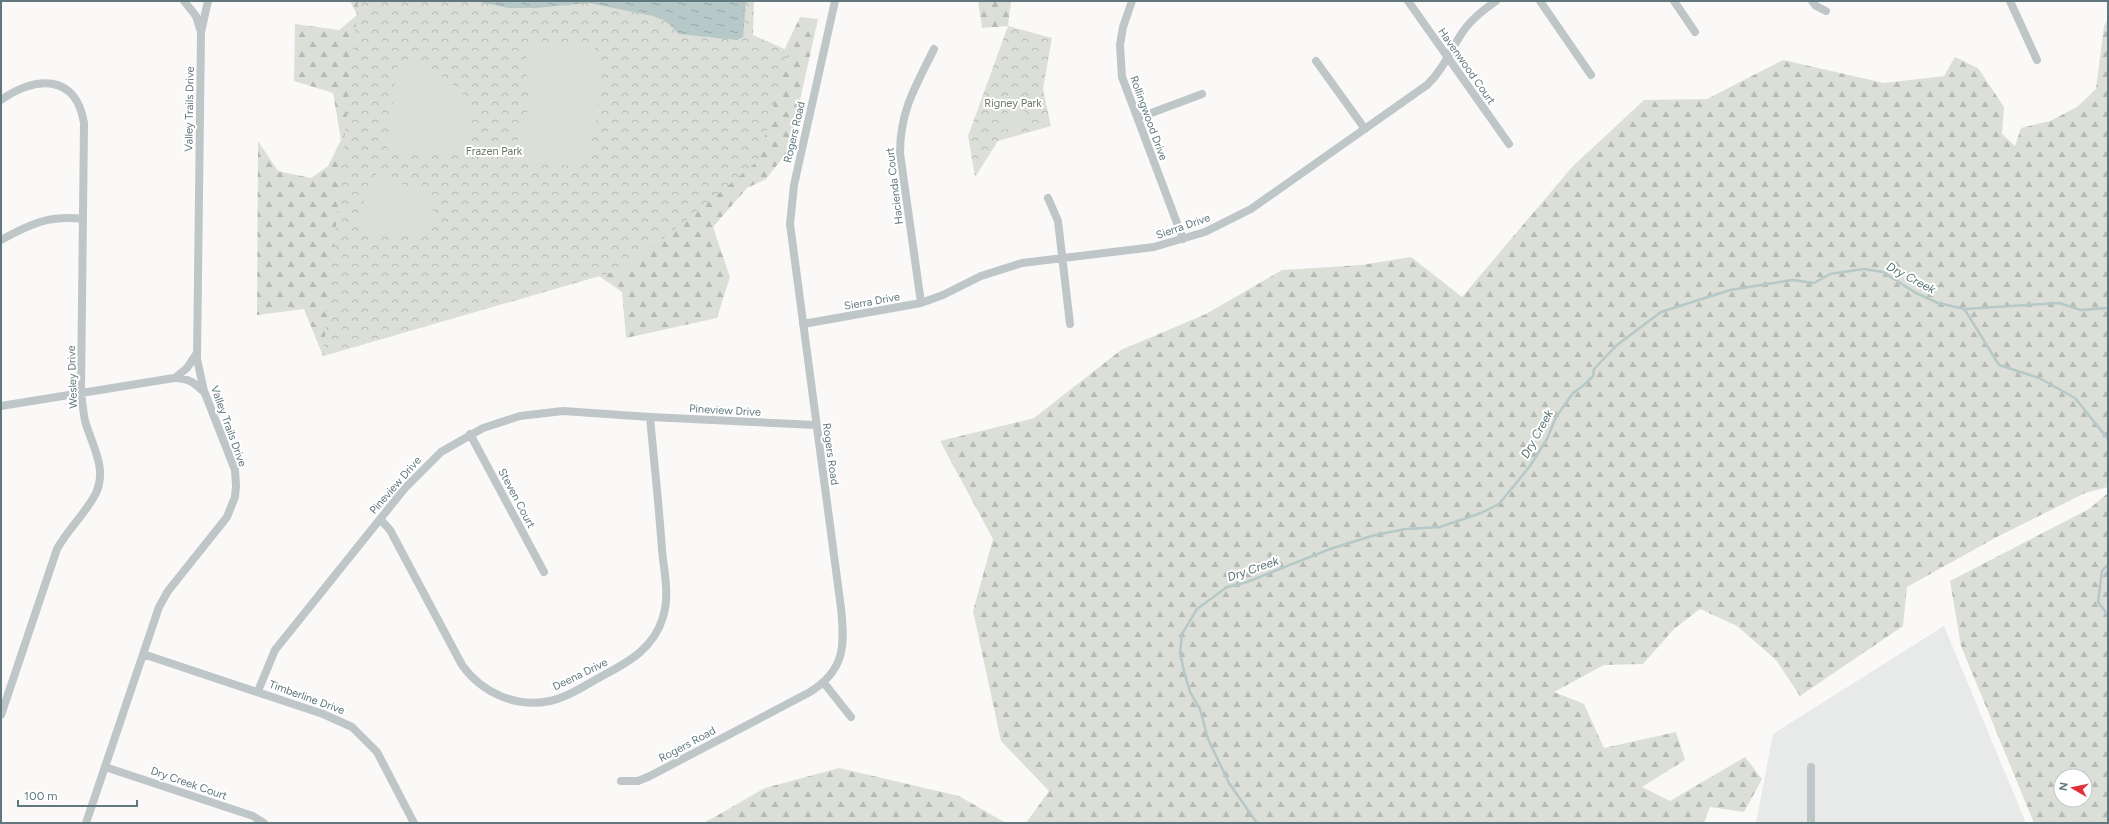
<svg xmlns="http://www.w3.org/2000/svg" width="2109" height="824" font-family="Figtree,sans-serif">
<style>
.built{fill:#e8e9e9}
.forest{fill:url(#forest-firs);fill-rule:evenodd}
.park{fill:url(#park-crowns)}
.garden{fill:#dcdfd7}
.water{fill:url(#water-ripples)}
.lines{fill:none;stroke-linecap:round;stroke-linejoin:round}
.stream{stroke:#b6c8c8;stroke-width:2.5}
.minor{stroke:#bec6c8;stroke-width:8}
.labels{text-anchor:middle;stroke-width:4;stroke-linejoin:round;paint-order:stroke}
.street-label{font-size:11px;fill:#60787d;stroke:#fff}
.park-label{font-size:11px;fill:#6f7a64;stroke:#fff}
.water-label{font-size:12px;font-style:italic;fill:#5a7474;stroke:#fff}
</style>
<defs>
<pattern id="forest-firs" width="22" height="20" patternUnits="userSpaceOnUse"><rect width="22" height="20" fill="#dcdfd7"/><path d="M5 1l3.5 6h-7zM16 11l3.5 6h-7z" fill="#b6bab4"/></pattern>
<pattern id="park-crowns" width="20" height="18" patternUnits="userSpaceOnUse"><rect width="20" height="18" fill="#dcdfd7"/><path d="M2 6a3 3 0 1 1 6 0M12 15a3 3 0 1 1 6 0" fill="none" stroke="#b6bab4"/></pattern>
<pattern id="water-ripples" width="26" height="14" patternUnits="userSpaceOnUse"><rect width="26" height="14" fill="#b6c8c8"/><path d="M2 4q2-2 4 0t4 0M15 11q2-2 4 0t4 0" fill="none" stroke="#97a7a8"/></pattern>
</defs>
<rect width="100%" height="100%" fill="#faf9f8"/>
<path class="built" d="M1944,626L2026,823H1756L1773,734Z"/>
<path class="forest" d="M350,1H448L779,61L800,17L818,19L789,150L766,179L747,188L713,227L730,277L717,318L626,338L622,292L599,276L323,356L304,309L257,315L258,141L278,171L311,178L328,166L341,140L333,93L294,81L295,24L339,30L357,15Z
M978,1H1011L1008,26L982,28Z
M2108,19V487L2085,493L1995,538L1907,587L1903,626L1800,696L1776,660L1737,626L1700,609L1674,629L1643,664L1604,665L1554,692L1584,704L1604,748L1676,732L1685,760L1642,787L1670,801L1745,757L1762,779L1744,812L1710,807L1704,823H1026L1049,791L1001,741L973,611L993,539L940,441L1034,418L1121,350L1206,314L1282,270L1361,265L1411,257L1462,297L1572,167L1644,100L1707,99L1783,60L1884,83L1944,76L1955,57L1978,68L2004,107L2002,134L2015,146L2021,128L2050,121L2077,107L2096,89L2104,26Z
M2108,493V823H2034L1961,646L1950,581L2089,509ZM2061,776H2085V800H2061Z
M839,768L959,796L1006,823H704L765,788Z"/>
<path class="park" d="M358,1H754L753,35L789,51L758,161L627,268L323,356Z
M1008,26L1052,38L1043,89L1051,126L998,141L975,177L968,136Z"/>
<path class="garden" d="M526,46H592L598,52L600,60L596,127H593L590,159L578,166L514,163C517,137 522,121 534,98L527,76Z
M398,62L416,65L440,75L462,92L471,120L465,154L387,149Z
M1025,111L1026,126L1001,130L999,114Z
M378,171L436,202L430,221L418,232L399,238L378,236L353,225Z"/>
<path class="water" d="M475,1H746L743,37L737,40L679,34L666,21L653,16L589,3L536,8H508Z"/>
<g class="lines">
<path class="stream" d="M1965,310L1999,365L2039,378L2075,398L2108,439
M2108,564L2102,571L2098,602L2108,615
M1257,823L1229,783L1208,739L1200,709L1190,692L1184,671L1180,653L1182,634L1197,609L1227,587L1247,582L1330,549L1375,535L1406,529L1440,527L1481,513L1499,504L1530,466L1547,439L1556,417L1573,393L1584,385L1593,376L1594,369L1617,345L1661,312L1730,290L1792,280L1814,283L1830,274L1864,269L1883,272L1916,293L1938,303L1965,309L2059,303L2081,310L2108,308"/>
<path class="minor" d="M184,1L196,16L200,29
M1132,1L1123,27L1120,45L1122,77L1183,239
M1408,1L1509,144
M1540,1L1591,75
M1674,1L1695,32
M1812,1L1816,6L1826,11
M2010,1L2037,60
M1316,61L1365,129
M1,100C34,76 76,73 84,123L81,394C83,404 83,415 86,424C93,447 107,469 96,493C86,513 68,529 57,549L1,715
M1138,118L1202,94
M1048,198L1058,221L1070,324
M1,240C30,224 49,215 83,219
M921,303L900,153C900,110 916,86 934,49
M803,324L921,303L943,295L981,276L1022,263L1154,247L1205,232L1251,209L1427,85C1442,71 1449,53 1460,36C1469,21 1482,11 1496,1
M175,378L187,368L197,353
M1,406L174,378C188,378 193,382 203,391
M470,434L544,572
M380,519L390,530L462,665C482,693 516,708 550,701C568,697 586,685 602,676C629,662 654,648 663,617C670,595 664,572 662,550C659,506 654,461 650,417
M143,654L323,714L352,727L377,752L414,823
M824,683L851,717
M258,691L275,650L405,488L441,452L483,428L520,416L563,411L650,417L816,425
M105,767L253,816L264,823
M621,781H638L650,776L810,692C845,670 845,646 841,608L790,224L794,185L835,1
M86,823L159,607L168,591L227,517L235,497L236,486L235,470L204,391L197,359L201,32L208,1
M1811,823V767"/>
</g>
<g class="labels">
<g class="street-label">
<text transform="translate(1467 66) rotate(55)" y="4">Havenwood Court</text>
<text transform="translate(189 109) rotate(-89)" y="4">Valley Trails Drive</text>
<text transform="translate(1149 118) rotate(70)" y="4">Rollingwood Drive</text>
<text transform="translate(794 132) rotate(-77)" y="4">Rogers Road</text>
<text transform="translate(894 186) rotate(-97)" y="4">Hacienda Court</text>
<text transform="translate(1183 226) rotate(-19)" y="4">Sierra Drive</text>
<text transform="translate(872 301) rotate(-10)" y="4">Sierra Drive</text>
<text transform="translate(72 377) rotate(-92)" y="4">Wesley Drive</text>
<text transform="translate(725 410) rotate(3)" y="4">Pineview Drive</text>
<text transform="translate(229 426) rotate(70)" y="4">Valley Trails Drive</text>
<text transform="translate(831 454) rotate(82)" y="4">Rogers Road</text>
<text transform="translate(395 485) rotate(-49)" y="4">Pineview Drive</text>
<text transform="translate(517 498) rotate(62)" y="4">Steven Court</text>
<text transform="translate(580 674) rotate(-26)" y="4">Deena Drive</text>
<text transform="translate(307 697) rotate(20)" y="4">Timberline Drive</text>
<text transform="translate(687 744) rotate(-28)" y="4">Rogers Road</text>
<text transform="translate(189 783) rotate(19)" y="4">Dry Creek Court</text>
</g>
<g class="park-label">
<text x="1013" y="107">Rigney Park</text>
<text x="494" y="155">Frazen Park</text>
</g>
<g class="water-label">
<text transform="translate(1911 278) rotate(28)" y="4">Dry Creek</text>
<text transform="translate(1537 434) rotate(-61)" y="4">Dry Creek</text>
<text transform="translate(1253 569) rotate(-19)" y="4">Dry Creek</text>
</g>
</g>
<rect width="2109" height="824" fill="none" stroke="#60787d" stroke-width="4"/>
<g transform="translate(2073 788) rotate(279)"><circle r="19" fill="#ffffff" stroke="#bfc9cb"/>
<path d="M0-3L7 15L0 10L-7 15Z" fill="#e2303a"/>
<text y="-6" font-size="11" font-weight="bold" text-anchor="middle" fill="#60787d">N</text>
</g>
<path d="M18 800v6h119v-6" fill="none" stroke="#60787d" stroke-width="2"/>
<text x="24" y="800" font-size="12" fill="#60787d" stroke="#ffffff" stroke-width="3" paint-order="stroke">100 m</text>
</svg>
